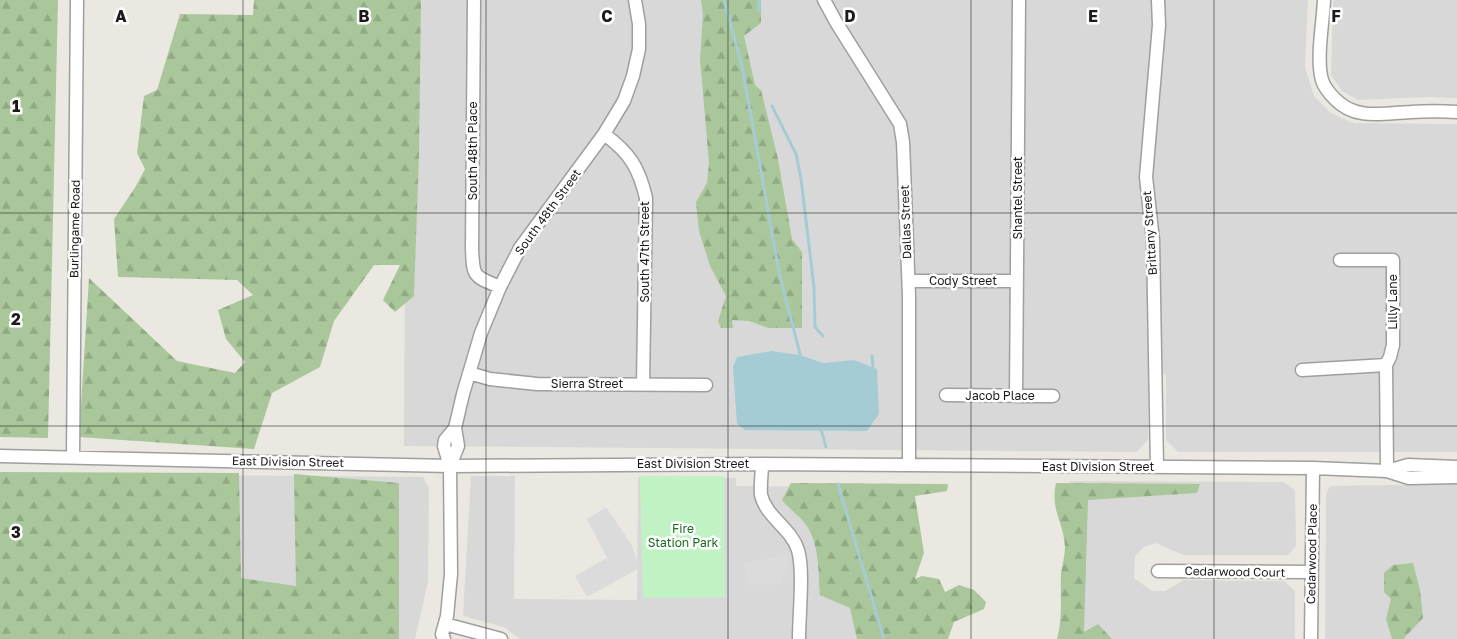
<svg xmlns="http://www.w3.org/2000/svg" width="1457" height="639" font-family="'Golos Text',sans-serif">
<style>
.residential{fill:#d9d8d8}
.forest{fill:url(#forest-firs)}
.park{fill:#c1f2c3}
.parking{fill:#dbdbdb}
.water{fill:#a5ccd5}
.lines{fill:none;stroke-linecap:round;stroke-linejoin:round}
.stream{stroke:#a5ccd5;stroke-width:3}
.minor-casing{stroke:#9f9f9f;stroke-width:15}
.minor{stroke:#fff;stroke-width:12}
.grid{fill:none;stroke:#1b1b1b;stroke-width:1;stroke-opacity:0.55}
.labels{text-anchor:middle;stroke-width:5;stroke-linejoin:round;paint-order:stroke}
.street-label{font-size:12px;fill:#1b1b1b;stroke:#fff}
.park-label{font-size:12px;fill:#166c1a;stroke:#fff}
.grid-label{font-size:16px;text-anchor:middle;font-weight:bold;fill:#1b1b1b;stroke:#fff;stroke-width:5;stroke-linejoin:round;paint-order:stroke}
</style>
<defs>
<pattern id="forest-firs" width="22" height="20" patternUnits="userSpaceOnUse" patternTransform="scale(1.25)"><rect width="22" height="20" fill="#a9c79a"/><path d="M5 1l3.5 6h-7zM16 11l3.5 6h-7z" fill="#91aa84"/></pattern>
</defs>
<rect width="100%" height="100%" fill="#ebe8e1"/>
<path class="residential" d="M406,0H1308L1305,67L1314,96L1331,113L1353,123L1457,124V452H1178L1166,440V374H1148V440L1137,452L404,446Z
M1333,0H1457V98L1427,97L1358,100L1342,91L1331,75Z
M0,473L423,477L429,488L428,581L415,639H0Z
M471,476H515L514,599L637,600L638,477L736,478V486L905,487L904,639H520L504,627L463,616Z
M1070,481L1284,482L1295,490L1296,546L1288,555H1183L1156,543L1144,547L1135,556L1134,578L1152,591H1165L1184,580L1284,581L1295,591V639H1069Z
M1457,484V639H1325L1326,494L1330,486Z"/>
<path class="forest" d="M0,0H58L48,438L0,437Z
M254,0H421L419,154L414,296L395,312L383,300L400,265H374L334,321L320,367L272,393L254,449L79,437L89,278L177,361L235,373L245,362L226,339L218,310L253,295L237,280L118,277L114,219L136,186L145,169L137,153L144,96L157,90L180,14L253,15Z
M701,0H761V23L744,36L755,85L761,90L778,159L792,239L802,252V328H768L749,321L732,320L733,328H721L718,321L726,296L710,266L699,231L696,202L707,183L709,163L700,59L703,14Z
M0,472L239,473L241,578L296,586L294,474L399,483V639H0Z
M791,483L948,484L947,491L915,496L924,553L915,579L922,576L939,579L945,592L959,585L974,590L986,602L984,609L954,622L948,639H857L850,608L820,595C818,573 820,544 806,525C800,516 789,509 782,500Z
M1056,483L1200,484L1197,493L1088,500L1084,632L1098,624L1112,639H1057C1063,618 1060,596 1061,574C1062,565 1065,556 1065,547C1064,523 1050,510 1056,483Z
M1413,563L1420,590L1423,618L1405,637L1404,639H1392L1386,619L1391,599L1384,592V573L1393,565Z"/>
<path class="park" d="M640,476H724L725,597L643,598Z"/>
<path class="parking" d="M606,507L631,544L638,562L636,570L587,597L575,576L607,558L587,519Z
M786,555L788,564L787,576L783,577L782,584L749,585L744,563Z"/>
<path class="water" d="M772,351L800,355L823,363L854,360L877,369L879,414L867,431L745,430L737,424L733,367L737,357Z"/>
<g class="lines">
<path class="stream" d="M724,0L742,66L779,272L801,358
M759,0V11
M772,106L796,154L801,179L814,287L815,327L823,336
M872,356L873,367
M821,429L826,447
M838,484L884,639"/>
<defs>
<path id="minor" d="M474,0L472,248C473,277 473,276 500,287
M824,0L836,22L900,124L903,142L909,296V465
M1324,0C1323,23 1316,59 1322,80C1324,87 1330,94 1335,99C1356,121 1384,113 1411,112C1426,111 1442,111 1457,112
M604,134C630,153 639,168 646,198L643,384
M1340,260H1393V345L1390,357L1386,365L1387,471
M909,281H1017
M1302,370L1386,365
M469,373L490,379L537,384L706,385
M946,395L1053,396
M1016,396L1019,0
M0,456L450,466L762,464L1313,468L1387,471L1409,478L1457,477
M73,457L77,0
M762,464C762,473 760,485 761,495C766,517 791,528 798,550C804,571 799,615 799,639
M450,466L458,446L455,428L463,394L481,333L500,287L520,248L604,134L624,101L633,76L639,49V24L635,0
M1157,467L1153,240L1146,177L1159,25L1158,0
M1387,471L1408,465L1457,467
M1158,571L1311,572
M445,624L501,639
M444,639L442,634L447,616L451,574L450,466L444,446L445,440L455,428
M1311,639L1313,468"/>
</defs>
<use href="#minor" class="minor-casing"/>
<use href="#minor" class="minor"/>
</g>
<path class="grid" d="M243,0V639M486,0V639M728,0V639M971,0V639M1214,0V639M0,213H1457M0,426H1457"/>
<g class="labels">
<g class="street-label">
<text transform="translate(473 151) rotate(-90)" y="4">South 48th Place</text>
<text transform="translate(1018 198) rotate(-90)" y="4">Shantel Street</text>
<text transform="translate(548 212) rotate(-54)" y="4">South 48th Street</text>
<text transform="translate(906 222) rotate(-92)" y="4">Dallas Street</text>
<text transform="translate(75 229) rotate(-89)" y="4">Burlingame Road</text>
<text transform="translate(1150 233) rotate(-94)" y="4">Brittany Street</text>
<text transform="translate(645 252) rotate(-90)" y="4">South 47th Street</text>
<text x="963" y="285">Cody Street</text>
<text transform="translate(1393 302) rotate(-90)" y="4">Lilly Lane</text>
<text x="587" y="388">Sierra Street</text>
<text x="1000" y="400">Jacob Place</text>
<text transform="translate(288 462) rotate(1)" y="4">East Division Street</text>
<text x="693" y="468">East Division Street</text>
<text x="1098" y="471">East Division Street</text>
<text transform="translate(1312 554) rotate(-89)" y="4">Cedarwood Place</text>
<text transform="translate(1235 572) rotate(1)" y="4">Cedarwood Court</text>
</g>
<g class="park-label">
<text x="683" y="533">Fire<tspan x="683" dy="14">Station Park</tspan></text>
</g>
</g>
<g class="grid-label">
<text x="121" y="22">A</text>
<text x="364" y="22">B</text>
<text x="607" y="22">C</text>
<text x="850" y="22">D</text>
<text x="1093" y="22">E</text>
<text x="1336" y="22">F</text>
<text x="16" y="112">1</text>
<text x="16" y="325">2</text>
<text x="16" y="538">3</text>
</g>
</svg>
